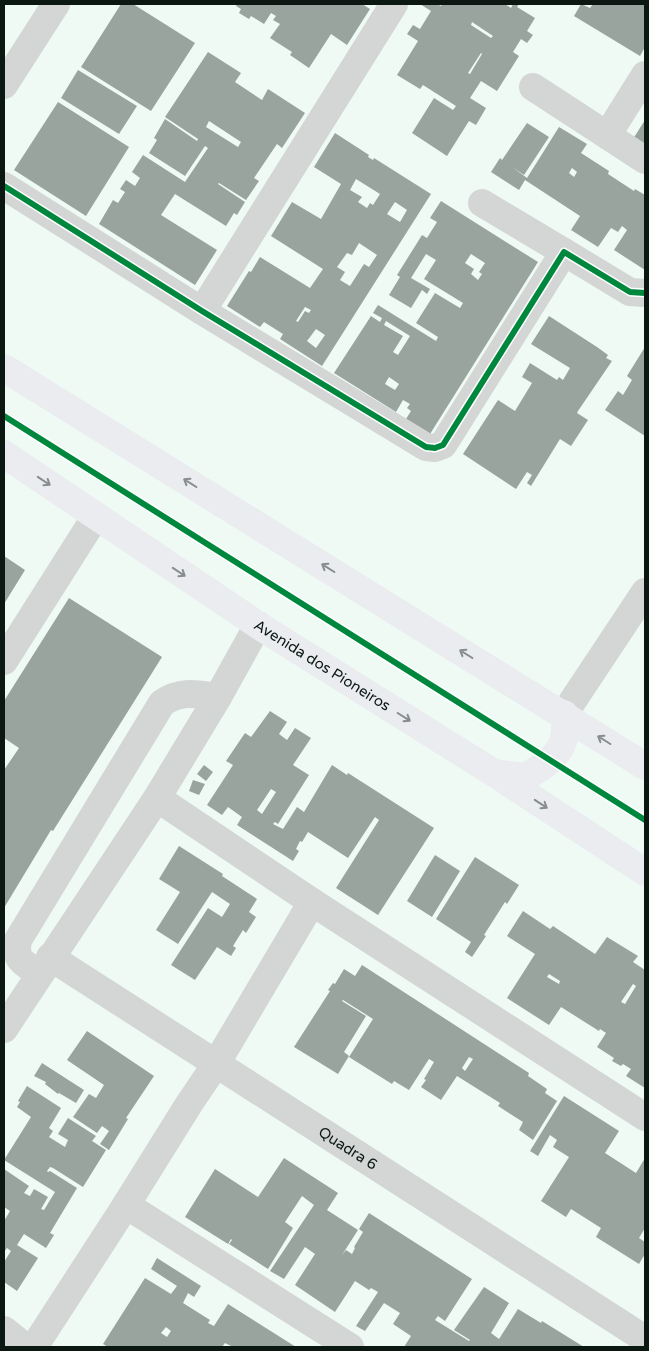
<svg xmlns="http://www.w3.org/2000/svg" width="649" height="1351" font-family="'Varela Round',sans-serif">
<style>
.building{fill:#98a49d;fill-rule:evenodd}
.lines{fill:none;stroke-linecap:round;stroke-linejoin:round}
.minor{stroke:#d3d6d5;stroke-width:28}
.major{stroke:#ebecf0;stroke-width:28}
.cycleway-casing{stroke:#fff;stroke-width:9}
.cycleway{stroke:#00873e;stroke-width:6}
.oneway{stroke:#868d8c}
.labels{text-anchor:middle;stroke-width:5;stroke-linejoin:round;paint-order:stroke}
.street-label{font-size:15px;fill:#0b1812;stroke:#fff}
</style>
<rect width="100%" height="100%" fill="#eefaf3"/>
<path class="building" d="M121,4H133L195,43L151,111L81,67Z
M237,4H362L370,9L347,45L331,34L309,68L290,55L292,52L270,38L280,24L273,20L276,16L271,13L264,24L251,16L249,19L239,13L241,9L236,6Z
M420,4H437L441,6L442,4H505L511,8L513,4H519L517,7L535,18L527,31L533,35L527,43L521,39L513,52L519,56L497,91L481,81L470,98L486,108L476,125L469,121L447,156L412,133L434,98L453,110L456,106L423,85L420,89L397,75L418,41L407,34L413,25L420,29L431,11ZM472,22L493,36L491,38L471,25ZM481,53L482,54L470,74L468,73Z
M581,4L590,8L593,4H645V47L640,56L574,16Z
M208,52L241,73L235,82L262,100L268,89L305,113L282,148L277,144L254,178L259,181L246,200L219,183L218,184L245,202L237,215L234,213L226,226L175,194L161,215L217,250L195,285L99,224L113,200L118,203L125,192L120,189L126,180L135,186L140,178L132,172L143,155L185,182L208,148L205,146L185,176L149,153L157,140L154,138L165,119L197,141L198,139L165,117ZM209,121L241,142L238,147L206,127Z
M78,70L137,106L119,134L61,98Z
M58,102L129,147L86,216L14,170Z
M645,120V147L633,139Z
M527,123L549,137L524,175L512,167L527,178L559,127L587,144L581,153L609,171L608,174L634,191L635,189L645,195V270L614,250L627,230L622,226L618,232L611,228L598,247L571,230L580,216L525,180L519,190L491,172L500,158L502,160ZM572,168L577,172L574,177L569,173Z
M335,133L369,155L368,157L373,160L374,158L431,194L322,366L280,339L283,334L264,322L260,327L227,306L249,271L251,272L260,257L310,288L323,269L271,236L292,202L321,219L341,184L314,167ZM356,179L380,194L373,205L370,203L367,208L358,202L362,197L350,190ZM395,202L407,210L400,222L387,214ZM359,243L377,255L369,267L364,264L350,286L340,280L345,272L337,267L347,253L352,255ZM305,307L311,310L309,313L305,311L298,322L296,321ZM316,329L325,335L316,348L307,341Z
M441,201L538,262L430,434L406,419L411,411L407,408L410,404L403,400L396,412L334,373L371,316L380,322L382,318L373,313L378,305L436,341L438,337L416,323L435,293L460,308L463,303L424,279L436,260L426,254L411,278L430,289L427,294L422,290L411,308L389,295L400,277L397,275L422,235L427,238L437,222L430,218ZM471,254L485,263L479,272L482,274L478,280L471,274L474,269L465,263ZM386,321L410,336L398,355L393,352L403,336L384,325ZM389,377L399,384L395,390L385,384Z
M549,316L597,347L608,355L606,358L612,361L578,411L577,413L588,420L571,446L560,439L531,486L527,483L532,475L527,472L516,489L463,454L498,400L515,411L532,383L522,377L530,363L557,380L559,377L563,380L570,368L531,344Z
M645,347V436L605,410L618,391L623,395L632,380L627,376Z
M4,556L25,570L4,604Z
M69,598L162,657L53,831L51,830L4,908V770L19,748L4,738V701Z
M270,711L287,722L279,734L287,740L295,728L311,738L293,765L309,775L278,824L275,822L273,824L283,829L297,807L304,812L332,765L347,775L348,773L434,828L378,915L336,888L379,820L375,817L348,858L308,832L302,842L300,841L296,849L299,851L293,861L237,825L242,817L228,807L222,815L207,805L233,765L226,761L245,733L251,737ZM271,789L276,792L262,814L257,810Z
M204,765L213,772L206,781L197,774Z
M193,780L205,784L199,795L189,791Z
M179,846L223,874L222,876L257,899L249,912L256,917L246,933L243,930L233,946L236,948L231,956L217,947L195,980L171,965L208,908L222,917L230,904L212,892L178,944L156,930L180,892L159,879Z
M435,855L460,871L432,917L407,901Z
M475,857L519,885L507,904L505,902L484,935L486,936L472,957L465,952L471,942L436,919Z
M523,911L550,929L553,926L595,954L607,937L638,956L633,962L645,970V1088L626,1076L631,1069L623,1064L621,1066L612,1061L614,1058L597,1047L606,1033L600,1029L599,1031L561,1007L549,1025L507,998L535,954L507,936ZM549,974L560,981L559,984L547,977ZM633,984L636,986L625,1004L621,1002Z
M362,965L529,1073L528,1076L547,1089L545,1093L557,1101L533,1140L519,1130L523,1122L498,1106L500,1103L457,1076L441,1100L421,1087L426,1080L424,1079L434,1062L429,1059L409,1090L394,1081L392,1084L349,1057L373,1019L343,1000L342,1001L366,1016L344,1052L349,1056L338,1074L294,1047L330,991L328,990L333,983L335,984L344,969L355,976ZM469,1057L473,1059L465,1071L462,1068Z
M87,1031L154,1076L126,1118L128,1119L109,1150L100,1144L109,1131L102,1126L97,1133L73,1117L89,1094L96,1098L104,1085L67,1060Z
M42,1063L84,1090L76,1103L59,1093L62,1089L58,1094L45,1084L46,1082L34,1076Z
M27,1086L61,1108L49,1128L53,1131L49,1137L65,1147L68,1140L58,1134L68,1118L96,1136L92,1141L106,1150L83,1187L53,1168L50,1167L47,1171L48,1172L50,1171L77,1188L50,1233L54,1235L46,1248L24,1234L17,1245L38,1258L17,1291L4,1282V1262L11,1251L7,1248L4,1252V1221L10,1211L4,1207V1169L29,1186L24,1193L30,1196L34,1189L48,1197L41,1209L44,1210L55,1192L4,1160L31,1117L17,1107L20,1102L18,1101Z
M564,1096L619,1131L605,1153L636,1173L645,1158V1228L639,1238L645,1242V1254L639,1264L596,1237L601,1228L571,1209L566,1217L541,1201L569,1157L553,1147L557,1140L550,1135L538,1156L530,1151Z
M284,1158L338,1193L327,1210L358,1230L342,1255L346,1250L352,1254L355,1248L354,1247L363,1232L359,1229L369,1213L472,1279L445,1321L438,1316L435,1320L469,1341L470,1340L454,1330L484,1287L509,1303L491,1333L499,1339L518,1309L541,1323L542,1321L584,1347H404L411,1336L393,1324L400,1313L384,1303L365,1331L356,1326L378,1292L371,1288L369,1290L355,1281L335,1312L295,1285L315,1254L305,1247L284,1279L270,1271L314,1205L302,1196L285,1222L293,1228L268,1269L229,1244L232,1240L231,1239L228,1244L185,1217L215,1169L258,1197Z
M157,1258L201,1286L194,1297L188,1293L183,1303L210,1320L208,1323L214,1326L228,1304L296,1347H233L225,1343L222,1347H108L103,1344L145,1278L171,1294L177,1286L151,1269ZM166,1327L171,1331L167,1337L161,1333Z"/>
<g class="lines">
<g class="minor">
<path d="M4,85L56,4"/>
<path d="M533,87L645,160"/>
<path d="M608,134L645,75"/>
<path d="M4,186L202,311L426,447L435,448L443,445L564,252L630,292L645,293"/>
<path d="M482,203L564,252"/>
<path d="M202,311L394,4"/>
<path d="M4,661L96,516"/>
<path d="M564,714L645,592"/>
<path d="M157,798L312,902L645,1117"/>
<path d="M312,902L216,1064L189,1104L126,1205L350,1347"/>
<path id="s1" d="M50,957L645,1339"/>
<path d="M39,973C24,963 14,961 18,940L162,703C181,690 196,694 218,697"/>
<path d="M4,1029L157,798L218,697L258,625"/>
<path d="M4,1330L25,1347"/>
<path d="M34,1347L126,1205"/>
</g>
<g class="major">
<path d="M4,368L645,766"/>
<path id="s2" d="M4,454L258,625L494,773L645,872"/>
<path d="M494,773C504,774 516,777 526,776C530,775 536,770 540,768C561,754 568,740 564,714"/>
</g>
<defs>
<path id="cycleway" d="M4,186L202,311L426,447L435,448L443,445L564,252L630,292L645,293
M4,416L645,820"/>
</defs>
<use href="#cycleway" class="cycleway-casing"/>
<use href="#cycleway" class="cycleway"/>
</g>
<defs><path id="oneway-shaft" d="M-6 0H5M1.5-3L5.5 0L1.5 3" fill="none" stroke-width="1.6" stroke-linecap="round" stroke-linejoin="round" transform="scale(1.25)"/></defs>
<g class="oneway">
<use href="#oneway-shaft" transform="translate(44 481) rotate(34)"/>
<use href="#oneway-shaft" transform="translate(190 483) rotate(-148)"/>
<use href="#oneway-shaft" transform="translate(328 568) rotate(-148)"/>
<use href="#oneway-shaft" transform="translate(179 572) rotate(34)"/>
<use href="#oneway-shaft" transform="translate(466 654) rotate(-148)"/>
<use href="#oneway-shaft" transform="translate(404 717) rotate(32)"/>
<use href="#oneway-shaft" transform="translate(604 740) rotate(-148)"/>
<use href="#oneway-shaft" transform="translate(541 804) rotate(33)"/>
</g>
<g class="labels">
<g class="street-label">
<text dy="5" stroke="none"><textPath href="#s2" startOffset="382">Avenida dos Pioneiros</textPath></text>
<text dy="5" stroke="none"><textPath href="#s1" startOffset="354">Quadra 6</textPath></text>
</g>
</g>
<rect width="649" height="1351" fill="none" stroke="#0b1812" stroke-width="10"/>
</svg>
